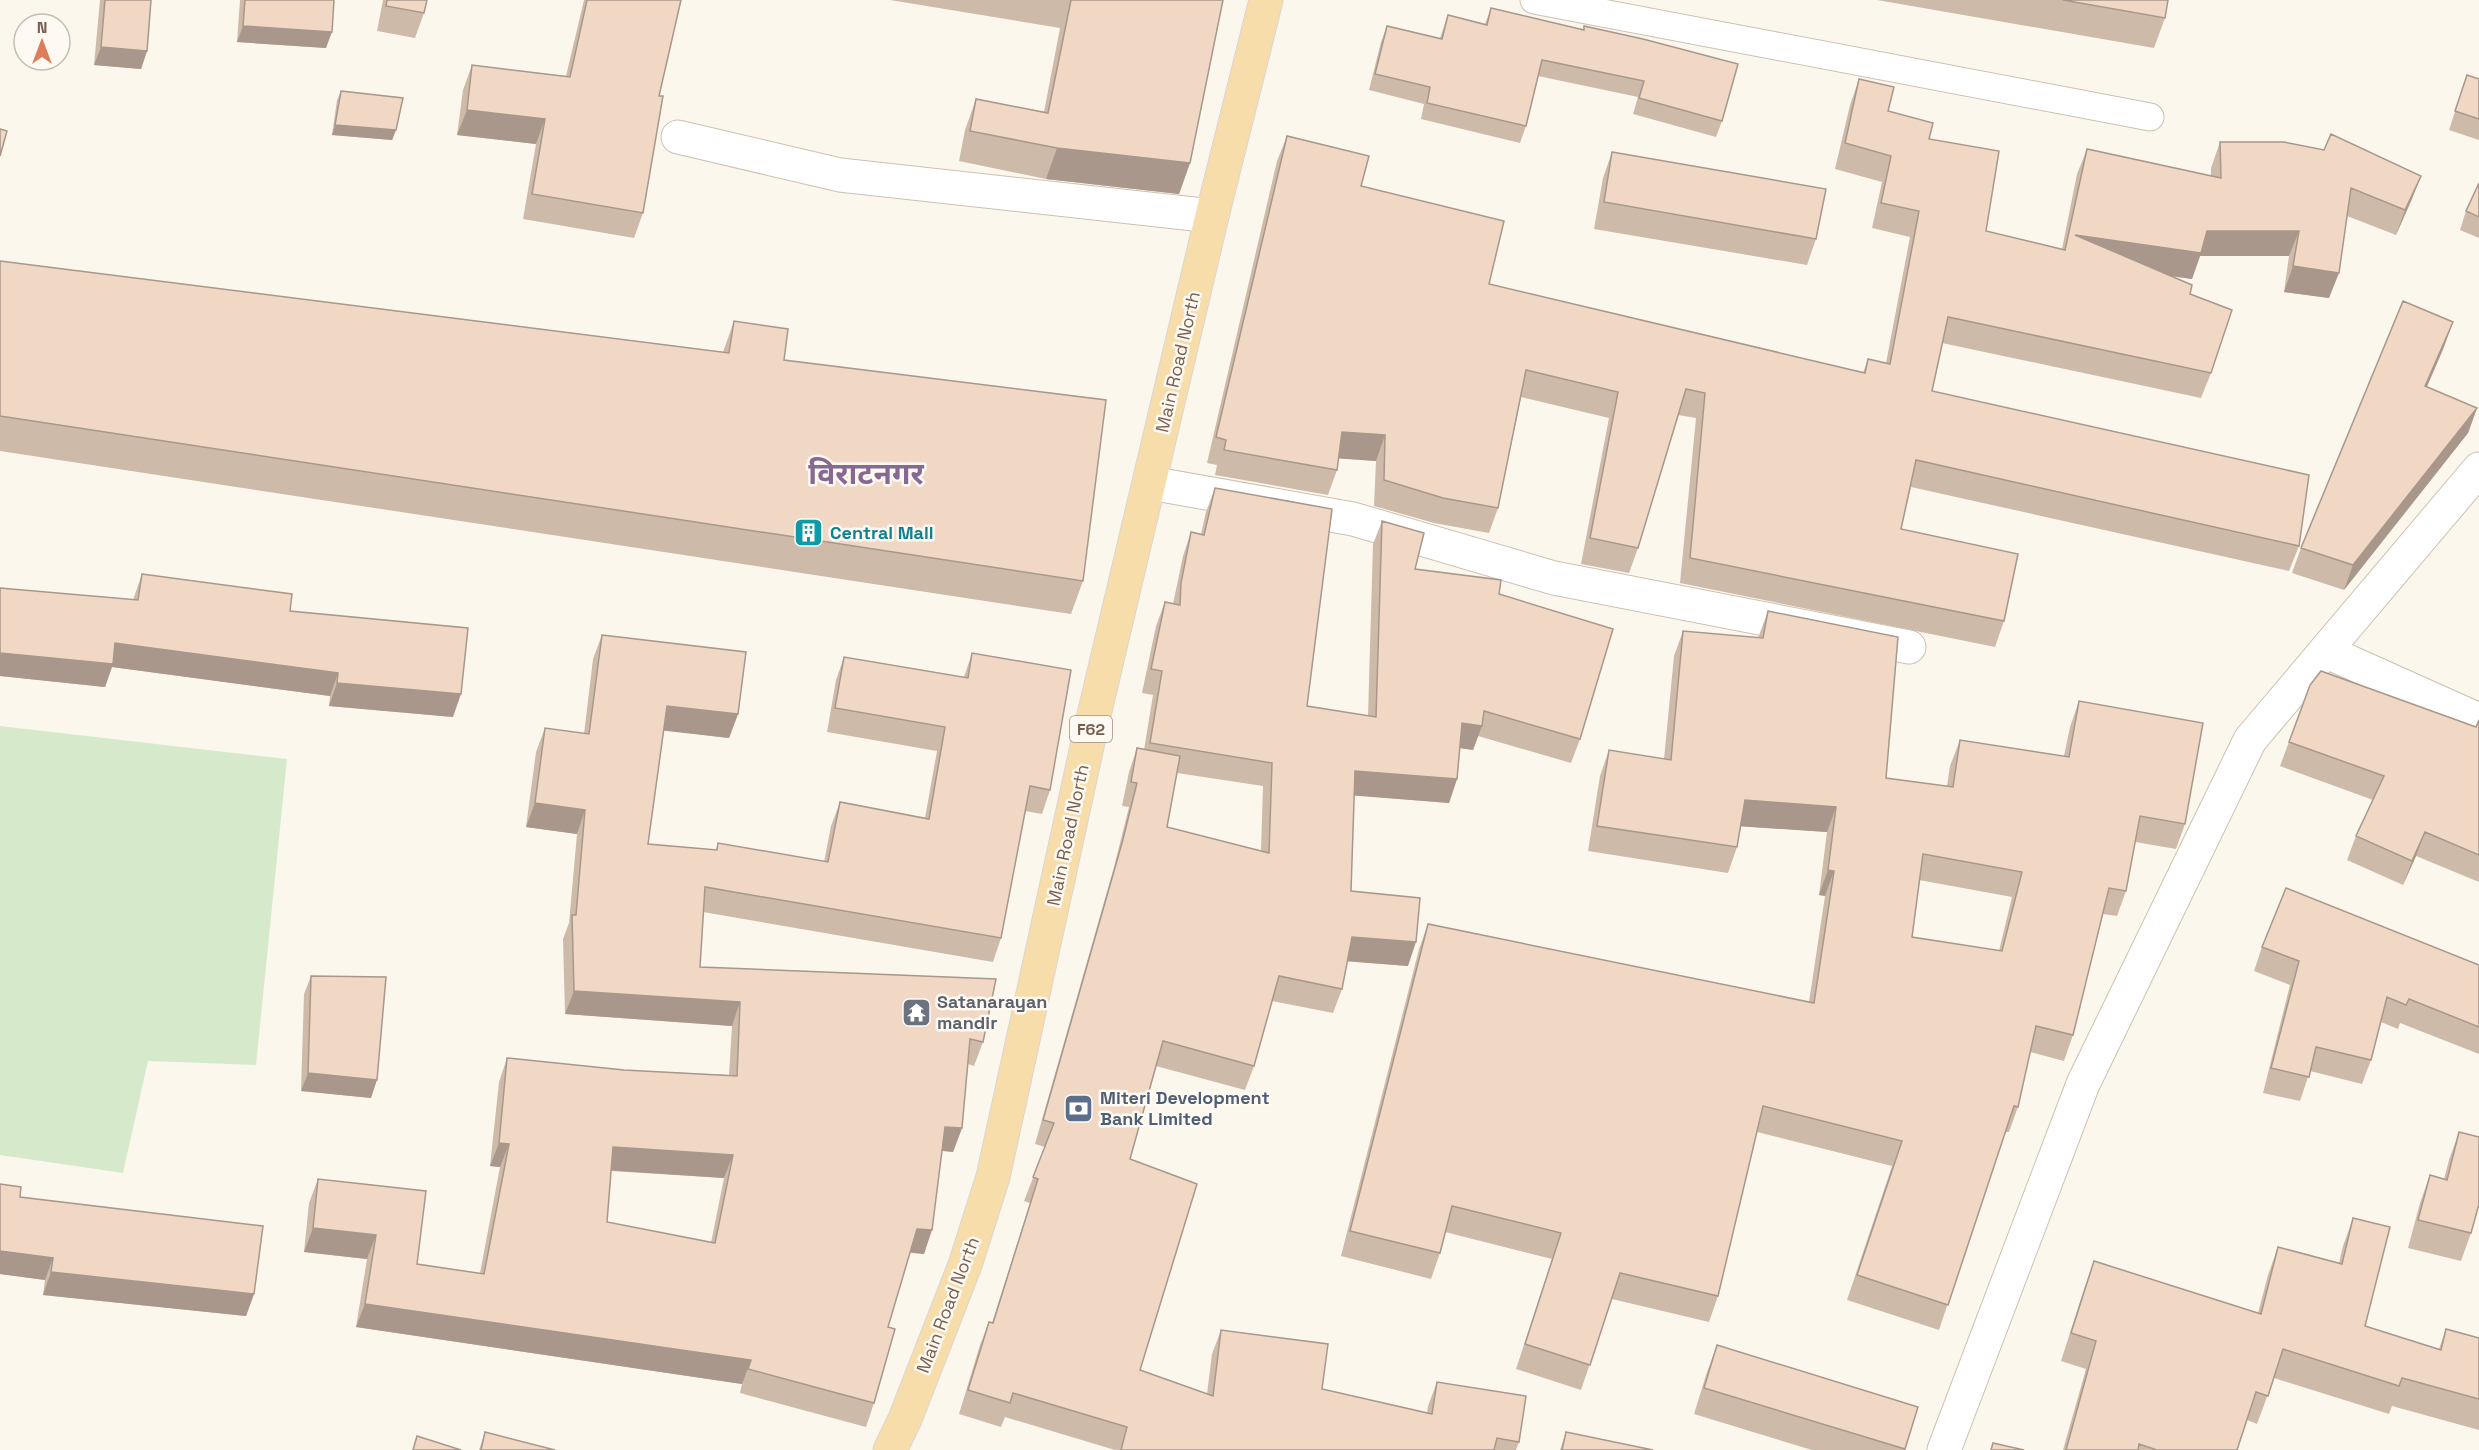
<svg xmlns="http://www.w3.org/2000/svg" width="2479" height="1450" font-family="'Space Grotesk','Noto Sans Devanagari',sans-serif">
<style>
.green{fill:#d6eacb}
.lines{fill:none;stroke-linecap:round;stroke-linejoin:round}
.lane-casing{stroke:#cec0b1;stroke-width:29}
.street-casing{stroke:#cec0b1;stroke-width:35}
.primary-casing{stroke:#dcd5d1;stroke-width:35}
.lane{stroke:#fff;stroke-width:27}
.street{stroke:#fff;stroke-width:33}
.primary{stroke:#f6ddaa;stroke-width:33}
.wall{fill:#cebaa9;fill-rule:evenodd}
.shaded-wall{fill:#a8978a}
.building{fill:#f0d8c5;stroke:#a8978a;stroke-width:1.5;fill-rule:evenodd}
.labels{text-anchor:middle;stroke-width:5;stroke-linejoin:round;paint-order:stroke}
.shield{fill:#fefaf3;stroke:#a08e80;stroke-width:1.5}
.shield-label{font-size:16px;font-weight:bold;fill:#775f4f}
.street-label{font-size:18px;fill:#775f4f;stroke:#fefaf3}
.culture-label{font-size:18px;font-weight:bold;fill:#0d838f;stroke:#fefaf3;text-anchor:start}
.worship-label{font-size:18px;font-weight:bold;fill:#5b616d;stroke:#fefaf3;text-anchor:start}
.service-label{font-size:18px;font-weight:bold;fill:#4e5e75;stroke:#fefaf3;text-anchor:start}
.town-label{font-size:30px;font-weight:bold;fill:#866892;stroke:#fefaf3}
</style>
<rect width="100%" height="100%" fill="#fcf7ed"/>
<path class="green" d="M0,726L287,759L256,1065L148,1061L123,1173L0,1155Z"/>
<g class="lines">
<defs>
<path id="lane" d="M1534,0L2150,117"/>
<path id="street" d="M678,137L840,175L1212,216
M1150,483L1353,519L1554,578L1909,647
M2325,651L2479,720
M1944,1450L2083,1084L2250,740L2479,469"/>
<path id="primary" d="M890,1450L905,1419L965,1265L993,1177L1093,719L1212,216L1266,0"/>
</defs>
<use href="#lane" class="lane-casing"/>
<use href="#street" class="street-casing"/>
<use href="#primary" class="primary-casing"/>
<use href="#lane" class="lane"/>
<use href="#street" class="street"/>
<use href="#primary" class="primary"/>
</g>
<path class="wall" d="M100,0H151L147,51L141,69L94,65Z
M240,0H334L326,48L237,42Z
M383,0H427L424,13L415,38L377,31Z
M584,0H681L659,96L643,213L634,238L523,219L536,144L457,135L463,90L472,65L566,76Z
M890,0H1223L1190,163L1179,194L1046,179L959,161L965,130L976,99L1044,112L1060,28Z
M1877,0H2168L2165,18L2154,48Z
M1491,8L1583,30L1584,26L1722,121L1716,137L1633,114L1638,97L1538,76L1526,126L1520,143L1421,119L1424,104L1369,90L1381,42L1387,26L1440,38L1448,15L1485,24Z
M2467,75L2479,79V140L2449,130Z
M1859,79L1888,111L1929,139L1986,231L2062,249L2077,174L2087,149L2211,176V168L2220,142L2421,176L2411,201L2396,235L2347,216L2329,298L2284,292L2289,256H2200L2192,279L2169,276L2190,294L2211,373L2201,398L1942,343L1932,391L2299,546L2289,571L1911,487L1901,529L2004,621L1995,647L1680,583L1696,418L1678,415L1638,548L1629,573L1581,564L1609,418L1521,397L1498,508L1489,533L1434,523L1374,506L1376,461L1338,458L1337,470L1328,495L1215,475L1217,465L1207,463L1277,161L1287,136L1361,186L1489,284L1863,373L1868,359L1886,363L1910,237L1872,228L1882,182L1835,169L1850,105Z
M341,91L396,130L392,140L332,135L337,100Z
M1612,152L1816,239L1807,265L1594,229L1603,178Z
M2479,183V238L2460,230L2466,211Z
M0,261L723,352L734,321L784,360L1083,581L1071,614L0,451Z
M2444,347L2427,387L2477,408L2468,433L2344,590L2292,573L2301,548Z
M1215,488L1307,706L1368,716L1373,544L1382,521L1415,569L1499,594L1580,739L1571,763L1478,736L1473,750L1460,748L1457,779L1449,803L1354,795L1351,891L1408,966L1347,961L1342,989L1333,1013L1272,1001L1254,1066L1245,1090L1156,1066L1130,1159L1140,1370L1207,1394L1212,1354L1221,1330L1322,1389L1427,1413L1428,1406L1437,1382L1519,1442L1516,1450H1115L1005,1417L1001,1427L959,1414L980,1345L989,1322L992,1323L1030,1203L1024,1201L1045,1147L1035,1144L1114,867L1129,807L1122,806L1129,772L1137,748L1144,750L1153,695L1142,693L1156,626L1165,602L1173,604L1183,556L1191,532L1201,534L1206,512ZM1177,773L1263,786L1261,851L1167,827Z
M142,574L290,611L453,717L329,706L330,696L112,667L105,687L0,676V588L133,600Z
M1768,611L1886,778L1947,786L1950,766L1960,740L2064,756L2070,727L2079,701L2185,824L2176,849L2135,842L2126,891L2117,916L2103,914L2073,1035L2064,1061L2030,1052L2018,1107L2009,1132H2005L1939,1330L1847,1300L1892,1166L1757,1132L1718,1296L1709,1322L1612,1299L1581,1390L1516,1369L1552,1259L1445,1232L1440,1253L1431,1279L1341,1256L1419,949L1428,924L1809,1002L1825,896L1819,895L1827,832L1741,826L1737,847L1728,873L1588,851L1600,776L1609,750L1664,759L1674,656L1683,631L1758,638ZM1919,880L2012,897L1999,951L1912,937Z
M602,635L738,714L729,738L664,730L648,844L716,850L718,843L824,862L831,826L840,802L925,818L937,751L827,732L836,680L844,657L964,677L972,653L1050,790L1042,814L1025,811L1001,938L993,962L703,912L700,967L983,1042L974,1066L968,1064L962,1128L953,1152L942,1151L924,1254L910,1253L888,1327L874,1403L866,1427L740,1393L742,1384L356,1327L367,1259L304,1252L309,1203L318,1179L417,1264L480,1273L500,1167L490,1166L499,1082L507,1058L624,1070L729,1075L732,1026L565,1014L563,939L569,923L577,834L526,827L536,752L545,728L584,734L593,659ZM611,1171L724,1178L711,1243L607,1222Z
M2310,685L2476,727L2479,720V882L2416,856L2403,885L2347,860L2356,836L2373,800L2280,766Z
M2262,947L2479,965V1054L2400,1023L2398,1029L2381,1022L2371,1060L2362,1084L2310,1071L2300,1101L2263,1093L2290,985L2254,971Z
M311,976L371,1098L301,1091L304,994Z
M2459,1132L2479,1137V1208H2478L2471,1233L2461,1261L2408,1248L2420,1203L2430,1175L2444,1179L2449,1160Z
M0,1184L20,1197L254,1294L246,1316L43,1295L45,1280L0,1274Z
M2353,1218L2365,1326L2439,1349L2446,1329L2479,1338V1430L2392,1406L2389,1414L2274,1378L2257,1424L2247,1420L2237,1450H2063L2086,1369L2061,1361L2084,1289L2094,1261L2258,1313L2268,1275L2278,1247L2339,1263L2343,1246Z
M1717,1345L1918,1407L1905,1450H1812L1694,1414L1707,1372Z
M485,1432L555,1450H479Z
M1566,1432L1653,1450H1560Z"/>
<path class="shaded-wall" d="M243,26L332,32L326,48L237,42Z
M101,47L147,51L141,69L94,65Z
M467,110L545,119L536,144L457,135Z
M335,125L396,130L392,140L332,135Z
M1057,148L1190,163L1179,194L1046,179Z
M2421,176L2411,201L2396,235L2405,210Z
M2207,231H2299L2289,256H2200L2192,279L2066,261L2075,235Z
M2293,266L2339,273L2329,298L2284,292Z
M2453,322L2444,347L2416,411L2425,386Z
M2477,408L2468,433L2344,590L2353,565Z
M1342,432L1385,435L1376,461L1332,458Z
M115,643L338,673L330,696L112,667L105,687L0,676V653Z
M337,683L461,694L453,717L329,706Z
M667,706L738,714L729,738L658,730Z
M1462,723L1482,726L1473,750L1453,747Z
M1355,771L1457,779L1449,803L1347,795Z
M1745,800L1836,807L1827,832L1735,826Z
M535,803L585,810L577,834L526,827Z
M2425,832L2416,856L2403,885L2412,861Z
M1828,870L1834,871L1825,896L1819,895Z
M1352,937L1416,942L1408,966L1343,961Z
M574,991L740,1002L732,1026L565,1014Z
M308,1073L377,1080L371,1098L301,1091Z
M945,1127L962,1128L953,1152L936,1150Z
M499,1143L509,1144L500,1167L490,1166Z
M613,1147L733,1155L724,1178L604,1170Z
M313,1228L376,1235L367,1259L304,1252Z
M917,1229L932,1230L924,1254L908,1252Z
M0,1251L53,1258L45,1280L0,1274Z
M51,1272L254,1294L246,1316L43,1295Z
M365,1304L751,1360L742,1384L356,1327Z"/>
<path class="building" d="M105,0H151L147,51L101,47Z
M245,0H334L332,32L243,26Z
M387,0H427L424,13L386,6Z
M587,0H681L659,96H663L643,213L532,194L545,119L467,110L472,65L570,77Z
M1071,0H1223L1190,163L1057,148L970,131L976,99L1048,113Z
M2063,0H2168L2165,18Z
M1491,8L1584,30V26L1643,39L1738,64L1722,121L1639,98L1644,81L1542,60L1526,126L1427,103L1430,87L1375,74L1387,26L1442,39L1448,15L1487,25Z
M2467,75L2479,79V119L2455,111Z
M1859,79L1894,87L1888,111L1933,123L1929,139L1999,151L1986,231L2065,250L2087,149L2221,178L2220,142H2284L2324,150L2331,134L2421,176L2405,210L2351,188L2339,273L2293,266L2299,231H2207L2201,253L2075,235L2192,285L2190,294L2232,310L2211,373L1948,317L1932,391L2309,475L2299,546L1916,460L1901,529L2018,554L2004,621L1690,558L1705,393L1686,389L1638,548L1590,538L1618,392L1526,370L1498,508L1443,498L1384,480L1385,435L1342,432L1337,470L1224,450L1226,440L1216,437L1287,136L1369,156L1361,186L1504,221L1489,284L1865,373L1868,359L1890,364L1919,211L1881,203L1891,156L1845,143Z
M341,91L403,98L396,130L335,125Z
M0,129L7,131L0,156Z
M1612,152L1826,189L1816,239L1604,202Z
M2479,183V217L2466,211Z
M0,261L729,353L734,321L788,329L784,360L1106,400L1083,581L0,416Z
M2403,301L2453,322L2425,386L2477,408L2353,565L2301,548Z
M1215,488L1332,509L1307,706L1376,717L1382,521L1424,533L1415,569L1501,580L1499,594L1613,629L1580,739L1484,711L1482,726L1462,723L1457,779L1355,771L1351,891L1420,898L1416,942L1352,937L1342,989L1279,976L1254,1066L1163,1041L1130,1159L1197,1184L1140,1370L1213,1396L1221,1330L1328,1344L1322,1389L1432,1414L1437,1382L1526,1396L1519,1442L1497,1438L1494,1450H1121L1127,1427L1013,1393L1010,1403L968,1390L989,1322L993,1323L1038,1179L1033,1177L1054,1123L1043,1120L1122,843L1137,783L1131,782L1137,748L1180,756L1167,827L1269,853L1272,763L1150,743L1162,671L1151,669L1165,602L1180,605L1181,583L1191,532L1204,535Z
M142,574L292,594L290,611L468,628L461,694L337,683L338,673L115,643L113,664L0,653V588L138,600Z
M1768,611L1898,637L1886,778L1953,787L1960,740L2069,757L2079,701L2203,723L2185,824L2140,816L2126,891L2109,888L2073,1035L2036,1026L2018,1107L2014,1106L1948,1305L1857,1275L1902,1141L1763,1106L1718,1296L1620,1273L1590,1365L1525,1344L1561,1233L1452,1206L1440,1253L1350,1231L1428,924L1814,1003L1834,871L1828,870L1836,807L1745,800L1737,847L1597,826L1609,750L1671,760L1683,631L1763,638ZM1923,854L2022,872L2002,951L1912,937Z
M602,635L746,652L738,714L667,706L648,844L717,850L718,843L828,862L840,802L929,819L945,727L835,708L844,657L968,678L972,653L1071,670L1050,790L1030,786L1001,938L705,887L700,967L996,979L983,1042L970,1039L962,1128L945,1127L932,1230L917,1229L888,1327L895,1329L874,1403L748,1369L751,1360L365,1304L376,1235L313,1228L318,1179L426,1191L417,1264L484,1274L509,1144L499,1143L507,1058L624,1070L737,1076L740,1002L574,991L572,915H576L585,810L535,803L545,728L589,734ZM613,1147L733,1155L715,1243L607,1222Z
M2321,671L2476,727L2479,720V855L2425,832L2412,861L2356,836L2384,776L2289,742L2310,685Z
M2286,888L2479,965V1027L2409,999L2406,1005L2387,997L2371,1060L2316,1047L2309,1077L2271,1068L2299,961L2262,947Z
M311,976L386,977L377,1080L308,1073Z
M2459,1132L2479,1137V1204L2471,1233L2418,1220L2430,1175L2447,1180Z
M0,1184L21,1187L20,1197L263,1226L254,1294L51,1272L53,1258L0,1251Z
M2353,1218L2390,1227L2365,1326L2441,1350L2446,1329L2479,1338V1399L2402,1378L2399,1386L2283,1349L2268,1396L2256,1392L2237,1450H2157L2139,1444L2138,1450H2066L2096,1341L2071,1333L2094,1261L2261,1314L2278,1247L2342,1264Z
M1717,1345L1918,1407L1905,1449L1704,1388Z
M485,1432L555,1450H481Z
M1566,1432L1653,1450H1562Z
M417,1436L461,1450H413Z
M1993,1443L2024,1450H1991Z"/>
<defs>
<symbol id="building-square" viewBox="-11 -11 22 22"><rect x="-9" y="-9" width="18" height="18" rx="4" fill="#0f9aa8" stroke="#fefaf3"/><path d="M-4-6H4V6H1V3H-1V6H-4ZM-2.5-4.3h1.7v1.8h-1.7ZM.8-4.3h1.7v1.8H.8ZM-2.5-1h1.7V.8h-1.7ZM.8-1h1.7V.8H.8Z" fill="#fff"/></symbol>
<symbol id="temple-square" viewBox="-11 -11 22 22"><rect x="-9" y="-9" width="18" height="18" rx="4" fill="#6b7280" stroke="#fefaf3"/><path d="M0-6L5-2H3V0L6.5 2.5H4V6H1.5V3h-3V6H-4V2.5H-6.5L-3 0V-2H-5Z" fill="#fff"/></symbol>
<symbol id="bank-square" viewBox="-11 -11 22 22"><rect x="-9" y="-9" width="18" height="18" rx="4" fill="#5c6f8a" stroke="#fefaf3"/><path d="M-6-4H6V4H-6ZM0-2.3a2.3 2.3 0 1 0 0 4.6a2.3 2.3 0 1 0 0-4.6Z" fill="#fff"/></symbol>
</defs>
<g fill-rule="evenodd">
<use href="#building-square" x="792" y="516" width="33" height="33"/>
<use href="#temple-square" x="900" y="996" width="33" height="33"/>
<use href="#bank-square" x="1062" y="1092" width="33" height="33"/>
</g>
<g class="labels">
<rect class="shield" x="1070" y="716" width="42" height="26" rx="4.5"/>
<g class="shield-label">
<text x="1091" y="735">F62</text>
</g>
<g class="street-label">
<text transform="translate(1178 362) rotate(-77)" y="6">Main Road North</text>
<text transform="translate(1068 835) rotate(-78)" y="6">Main Road North</text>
<text transform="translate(948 1305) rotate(-69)" y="6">Main Road North</text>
</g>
<g class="culture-label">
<text x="830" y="539">Central Mall</text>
</g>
<g class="worship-label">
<text x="937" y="1008">Satanarayan<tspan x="937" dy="21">mandir</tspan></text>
</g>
<g class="service-label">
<text x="1100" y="1104">Miteri Development<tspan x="1100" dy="21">Bank Limited</tspan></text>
</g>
<g class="town-label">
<text x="866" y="484">विराटनगर</text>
</g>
</g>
<g transform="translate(42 42)"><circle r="28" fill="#fefaf3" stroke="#c8bcb1" stroke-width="1.5"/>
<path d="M0-4.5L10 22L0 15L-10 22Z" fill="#de7d59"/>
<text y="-9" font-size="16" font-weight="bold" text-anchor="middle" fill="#775f4f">N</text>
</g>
</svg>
